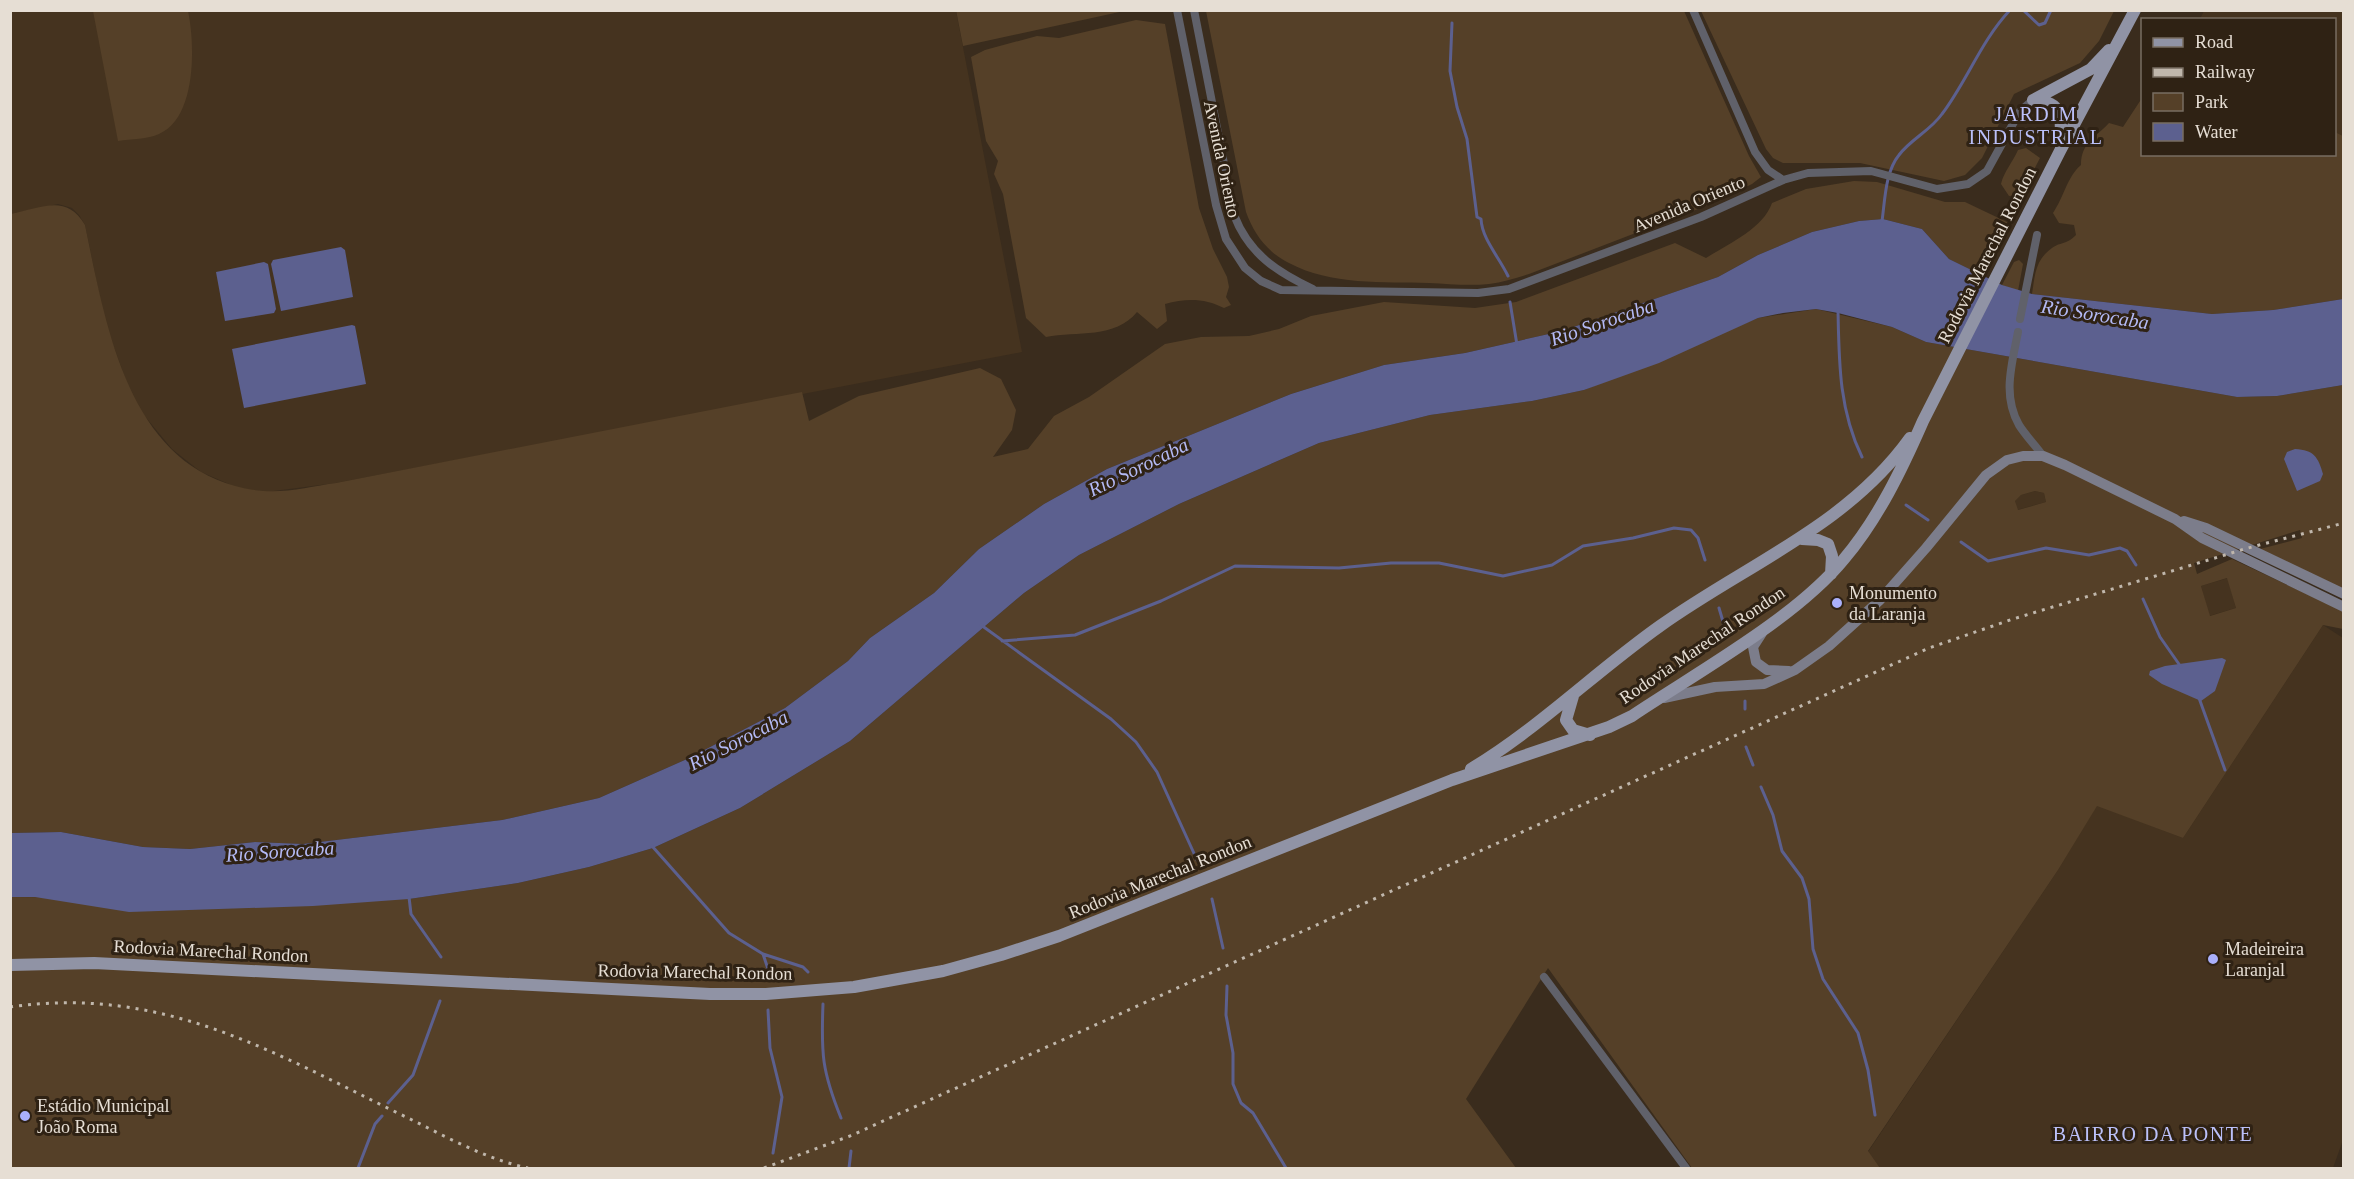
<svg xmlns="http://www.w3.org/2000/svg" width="2354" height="1179" font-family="Georgia,serif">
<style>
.built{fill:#45331f}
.green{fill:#554028;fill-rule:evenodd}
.water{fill:#5c608f}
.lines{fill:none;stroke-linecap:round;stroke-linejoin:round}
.stream{stroke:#5c608f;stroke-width:3}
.minor{stroke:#60616a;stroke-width:8}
.secondary{stroke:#7c7d8b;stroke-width:10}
.primary{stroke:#9093a5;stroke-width:12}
.rail{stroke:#c0b7ac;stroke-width:3;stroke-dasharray:3 6;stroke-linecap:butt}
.poi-dot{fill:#aab0fb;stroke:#2f2214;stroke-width:2}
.labels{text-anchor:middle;stroke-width:6;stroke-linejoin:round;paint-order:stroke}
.street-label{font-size:18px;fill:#e6ded4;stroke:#2f2214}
.poi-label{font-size:18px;fill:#e6ded4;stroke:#2f2214;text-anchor:start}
.neighbourhood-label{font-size:20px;letter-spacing:1.5px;fill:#bbc0f9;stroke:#2f2214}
.water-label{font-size:20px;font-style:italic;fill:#b3b9f4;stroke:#2f2214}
</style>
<rect width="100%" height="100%" fill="#3a2c1d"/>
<path class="built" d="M11,11H956L1022,352L336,483L266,492L238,488L201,472L172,449L143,414L131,394L105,323L85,225L79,215L72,208L58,204L11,214Z
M2204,11H2343V136L2335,132L2334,20L2200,19Z
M2035,491L2044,493L2046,502L2017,510L2015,501L2021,495Z
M2228,578L2236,608L2209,616L2201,586Z
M2323,625L2343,638L2344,1137L2333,1168H1880L1868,1152L2058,870L2097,805L2183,838Z"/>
<path class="green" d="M956,10H1124V11L963,46Z
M93,11H188C195,43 197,118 159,134C148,139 131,139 118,141Z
M1206,11H1684L1749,156L1761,177L1752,184L1711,204L1529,274C1516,278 1503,282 1489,284C1469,286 1449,284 1429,283C1384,282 1330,285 1289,263C1267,252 1254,234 1246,212Z
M1701,11H2114L2099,41L2080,63L2014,94L1982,158L1965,175L1944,181L1860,163H1783L1773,158L1766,149Z
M1136,20L1165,24L1199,208L1213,249L1227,277L1229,287L1226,297L1231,305L1224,308C1205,298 1186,298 1165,304L1167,321L1157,329L1137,312C1115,339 1077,331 1046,337L1026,318L1003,194L994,174L998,161L986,141L971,57L985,50L1037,36L1059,38Z
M2142,98V154H2334L2335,132L2343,136V299L2273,310L2212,314L2032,294C2035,275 2035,260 2052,248C2060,242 2066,245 2076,235L2074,225L2059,223L2053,213C2064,197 2067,177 2081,165C2081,143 2095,138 2109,123L2123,127Z
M2026,148L2040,158L2021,195L2009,196L2001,184C2004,171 2013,162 2018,150Z
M1854,181L1877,182L1945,202H1965L2007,222V229L1981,275L1949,259L1922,229L1883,219L1859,221L1812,232L1758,255L1718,277L1562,331L1465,353L1384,365L1291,394L1107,469L1044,504L979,549L934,593L870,638L848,661L785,708L687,759L599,798L502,820L303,844L255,842L190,849L143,847L61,832L11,833L10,214C42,208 66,193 85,225C107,331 130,478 263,491C287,493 313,486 336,483L802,392L809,421L859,396L980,368L1001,379L1016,410L1012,430L993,457L1028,449L1054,416L1089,397L1165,344L1201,337L1249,336L1279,329L1311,316L1384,302L1475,308L1516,302L1675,243L1706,258C1728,244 1763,229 1772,203L1806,189Z
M2019,260L2023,264L2018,291L2002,285L2014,262Z
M1816,309L1892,327L1926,342L2237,397L2277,396L2343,385V589L2260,549L2302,538L2300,530L2194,563L2197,574L2232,559L2343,611V629L2323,625L2183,838L2097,806L2058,870L1868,1151L1880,1168H1692L1548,968L1466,1099L1516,1168H11V897L409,899L518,883L589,867L653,848L740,808L850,741L1024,593L1079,555L1179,504L1319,443L1430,415L1532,401L1584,390L1758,318ZM2035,491L2044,493L2046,502L2018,510L2015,501L2021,495ZM2227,578L2236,608L2210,616L2201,586Z"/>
<path class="water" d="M1883,219L1922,229L1949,259L2002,285L2032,294L2212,314L2273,310L2343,299V385L2277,396L2237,397L1926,342L1892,327L1838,313L1816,309L1783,313L1758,318L1659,363L1584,390L1532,401L1430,415L1319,443L1179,504L1079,555L1024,593L850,741L740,808L653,848L589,867L518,883L409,899L313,906L129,912L35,897H11V833L61,832L143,847L190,849L255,842L303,844L502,820L599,798L687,759L785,708L848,661L870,638L934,593L979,549L1044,504L1107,469L1291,394L1384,365L1465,353L1562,331L1718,277L1758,255L1812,232L1859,221Z
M341,247L345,250L353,297L281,311L271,264L273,260Z
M264,262L268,264L276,309L274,313L225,321L216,272Z
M352,325L355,326L366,384L244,408L232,349Z
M2295,449C2314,450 2318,457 2323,474L2320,481L2297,491L2284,459L2287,452Z
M2222,658L2226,660L2215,691L2201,701L2162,684L2149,675L2150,671L2165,666Z"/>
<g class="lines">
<path class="stream" d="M2023,10L2039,25L2045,23L2051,10
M1452,23L1450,71L1457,107L1467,139L1477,217L1481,219C1482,239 1499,257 1508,276
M1882,221C1885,201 1885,172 1899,155C1911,139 1930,131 1942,114C1967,81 1981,41 2010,10
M1510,302L1517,345
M1838,310C1839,362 1839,410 1862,457
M1906,505L1928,520
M1961,542L1988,561L2046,548L2089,555L2120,548L2127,551L2136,565
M2143,599L2160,637L2181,667
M1719,608L1724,625
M981,625L1111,719L1136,742L1157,772L1197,860
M1002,641L1075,635L1161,601L1235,566L1339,568L1391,563H1439L1503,576L1552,565L1583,546L1633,538L1674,528L1691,530L1698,538L1705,560
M2199,698L2225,770
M1745,701V709
M1746,747L1753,765
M1761,787L1773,815L1782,851L1802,878L1809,899L1813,949L1823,979L1858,1033L1868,1070L1875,1115
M652,846L729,933L763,954L803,967L808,972
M409,897L411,914L441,957
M1212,899L1223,948
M763,954L770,975
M1227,986L1226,1015L1233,1053V1084L1241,1103L1253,1113L1286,1168
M823,1004C821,1054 822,1071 841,1118
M768,1010L770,1048L782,1097L773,1153
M388,1103L413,1075L440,1001
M358,1168L375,1124L382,1116
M849,1168L851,1151"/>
<path class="minor" d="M1177,10L1216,205L1226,239L1245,268L1261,281L1281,290L1478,293L1509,289L1701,217L1783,180L1808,173L1871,171L1937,189L1968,184L1987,171L2020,111L2033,100
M1194,10L1234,215C1249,254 1277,272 1313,289
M1693,10L1755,152L1768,170L1783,180
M2020,319L2037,235
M2018,332C2012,364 2002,395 2019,425C2026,436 2035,445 2043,456
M1544,977L1686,1168"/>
<path class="secondary" d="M2184,521L2206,528L2344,594
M1762,633L1753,647L1756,662L1767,670L1789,671
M1664,698L1715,687L1764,684L1795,670L1829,646L1880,600L1926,548L1986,475L2007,460L2023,456H2043L2065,465L2175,519L2202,538L2344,607"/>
<path class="primary" d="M2033,100L2091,69L2109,50
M2033,100C2064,101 2062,119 2060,144
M1802,539L1818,540L1828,544L1832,556L1831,574
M1573,696L1566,720L1573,730L1590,735
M1471,769C1539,728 1595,672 1660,626C1745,565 1847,526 1910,438
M10,965L94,963L710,994H766L854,987L943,971L1001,955L1059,936L1452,780L1609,727L1632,716C1696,673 1796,618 1844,559C1878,519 1902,469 1923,421L2060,151L2135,10"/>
<path class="rail" d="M10,1007C164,985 274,1053 406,1117C445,1136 485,1159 528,1168
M764,1168L850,1136L1929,648L2013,619L2248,548L2344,523"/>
</g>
<g class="poi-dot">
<circle cx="1837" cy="603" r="6"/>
<circle cx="2213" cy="959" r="6"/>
<circle cx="25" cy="1116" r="6"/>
</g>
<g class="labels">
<g class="street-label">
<text transform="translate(1222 159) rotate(78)" y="6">Avenida Oriento</text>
<text transform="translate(1689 204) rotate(-23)" y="6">Avenida Oriento</text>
<text transform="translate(1987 255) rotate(-63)" y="6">Rodovia Marechal Rondon</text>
<text transform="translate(1702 645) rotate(-34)" y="6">Rodovia Marechal Rondon</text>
<text transform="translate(1160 877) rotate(-22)" y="6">Rodovia Marechal Rondon</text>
<text transform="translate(211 951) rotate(3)" y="6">Rodovia Marechal Rondon</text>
<text transform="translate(695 972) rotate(1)" y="6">Rodovia Marechal Rondon</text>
</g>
<g class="poi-label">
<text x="1849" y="599">Monumento<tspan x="1849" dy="21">da Laranja</tspan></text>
<text x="2225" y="955">Madeireira<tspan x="2225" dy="21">Laranjal</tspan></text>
<text x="37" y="1112">Estádio Municipal<tspan x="37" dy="21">João Roma</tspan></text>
</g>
<g class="neighbourhood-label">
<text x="2036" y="121">JARDIM<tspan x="2036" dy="23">INDUSTRIAL</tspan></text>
<text x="2153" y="1141">BAIRRO DA PONTE</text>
</g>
<g class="water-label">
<text transform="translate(2095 314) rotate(9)" y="7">Rio Sorocaba</text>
<text transform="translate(1602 322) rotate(-19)" y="7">Rio Sorocaba</text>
<text transform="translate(1138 467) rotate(-26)" y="7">Rio Sorocaba</text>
<text transform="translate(738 740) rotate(-27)" y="7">Rio Sorocaba</text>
<text transform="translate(280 851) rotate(-4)" y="7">Rio Sorocaba</text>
</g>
</g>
<rect width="2354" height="1179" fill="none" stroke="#e6ded4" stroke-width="24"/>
<rect x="2141" y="18" width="195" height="138" fill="#2f2214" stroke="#786d61" stroke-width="1.5"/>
<rect x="2153" y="38" width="30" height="9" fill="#9093a5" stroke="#786d61" stroke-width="1.5"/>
<text x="2195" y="48" font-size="18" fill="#e6ded4">Road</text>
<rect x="2153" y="68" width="30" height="9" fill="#c0b7ac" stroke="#786d61" stroke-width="1.5"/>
<text x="2195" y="78" font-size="18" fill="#e6ded4">Railway</text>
<rect x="2153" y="93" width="30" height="18" fill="#554028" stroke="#786d61" stroke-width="1.5"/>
<text x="2195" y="108" font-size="18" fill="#e6ded4">Park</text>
<rect x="2153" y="123" width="30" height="18" fill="#5c608f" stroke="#786d61" stroke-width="1.5"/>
<text x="2195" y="138" font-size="18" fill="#e6ded4">Water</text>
</svg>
